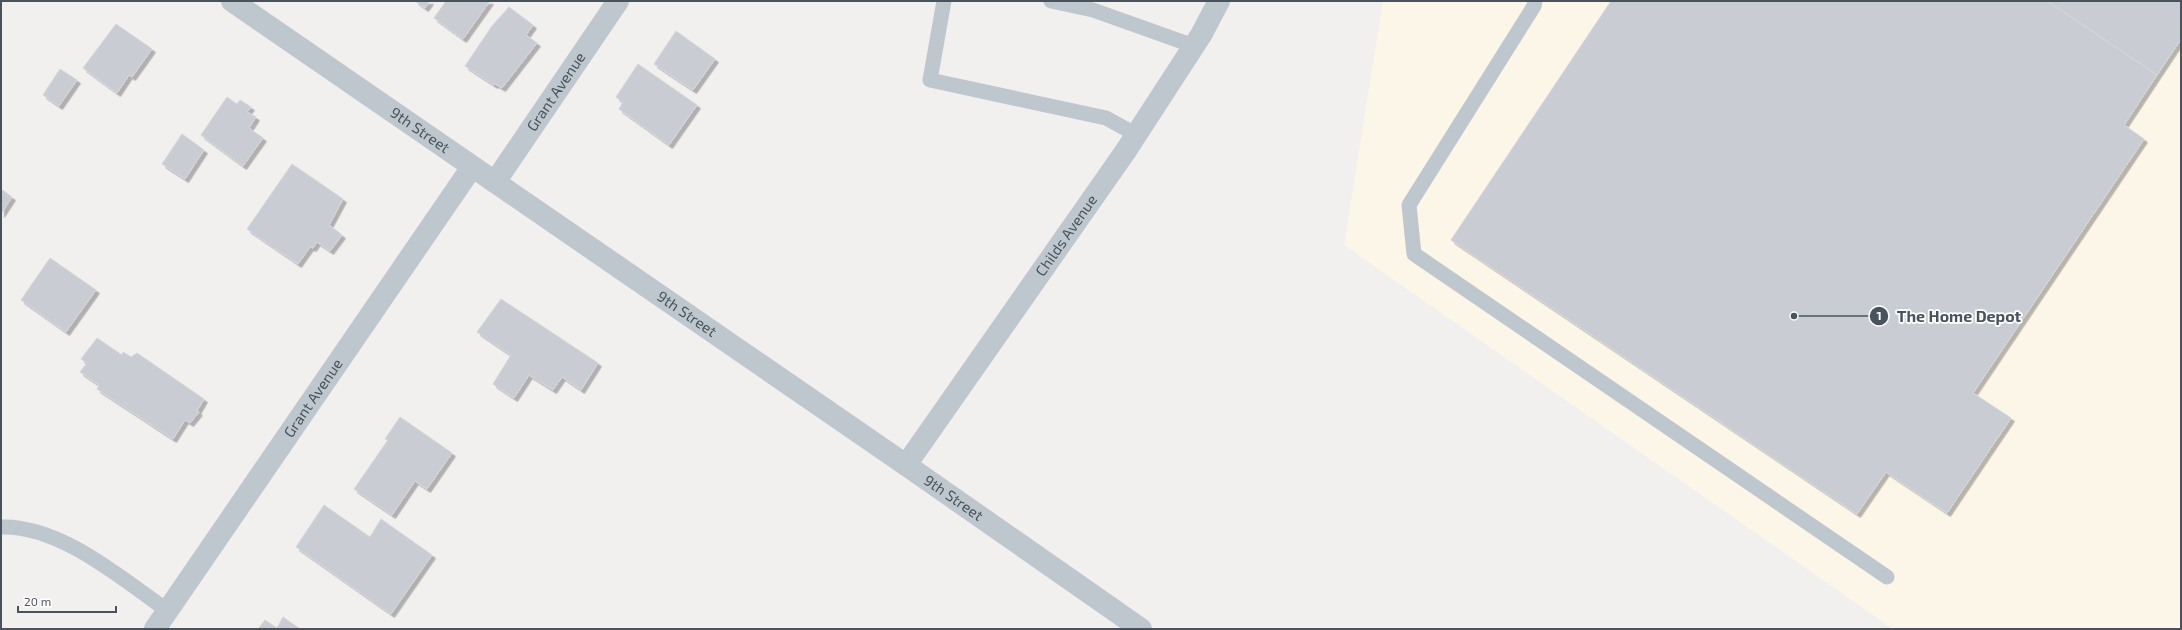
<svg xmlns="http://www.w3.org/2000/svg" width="2182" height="630" font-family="'Exo 2',sans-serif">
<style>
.commercial{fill:#fcf6e9}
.building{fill:#c9ccd2;stroke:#d3d6db;filter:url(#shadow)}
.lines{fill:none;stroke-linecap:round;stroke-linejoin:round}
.lane{stroke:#bec7ce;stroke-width:15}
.street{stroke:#bec7ce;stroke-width:22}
.labels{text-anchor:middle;stroke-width:3.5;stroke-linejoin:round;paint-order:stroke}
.street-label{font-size:15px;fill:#48535d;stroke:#fff}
.leader{fill:none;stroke:#48535d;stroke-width:1.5}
.callout-dot{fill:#48535d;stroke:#fff;stroke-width:1.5}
.mark-label{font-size:12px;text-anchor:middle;font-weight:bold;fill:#fff}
.callout-label{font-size:16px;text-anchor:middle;font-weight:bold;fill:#48535d;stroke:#fff;stroke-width:3.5;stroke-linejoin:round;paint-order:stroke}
</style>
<defs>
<filter id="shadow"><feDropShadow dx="3.5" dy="3.5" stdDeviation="0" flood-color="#0004"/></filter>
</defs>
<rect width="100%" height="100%" fill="#f2efef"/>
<path class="commercial" d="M1383,1H2181V629H1893L1344,245Z"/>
<path class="building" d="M415,1H430L425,8Z
M446,1H490L463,39L434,18Z
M1611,1H2047L2157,75L2124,125L2144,139L1973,393L2011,418L1947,513L1886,472L1857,514L1451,240Z
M2047,1H2181V39L2157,75Z
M509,7L533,25L526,35L537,43L502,88L495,84L494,85L465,66L492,26Z
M116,24L152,49L132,77L129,75L117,93L83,68Z
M676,31L715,59L693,90L654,64Z
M638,64L697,105L669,145L619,109L623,102L616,97Z
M60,69L77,80L59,106L43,95Z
M227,97L237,104L240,100L251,107L247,112L256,117L249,128L263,138L243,166L201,135Z
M182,134L204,150L185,179L162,164Z
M292,164L343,199L329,225L342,235L330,251L317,242L313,248L310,247L298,264L247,229Z
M1,189L12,197L1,214Z
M50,258L96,290L66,332L21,300Z
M501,299L598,363L581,390L562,377L553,390L529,375L514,398L493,384L511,355L477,332Z
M97,338L122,355L123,352L131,357L137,353L204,399L197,411L199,412L190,423L185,420L173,439L97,389L99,385L80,372L87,363L81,359Z
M400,417L452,453L427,489L415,481L392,515L354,489L388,440L385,439Z
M324,505L370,537L381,519L432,555L391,614L296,547Z
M283,617L300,629H258L265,620L277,628Z"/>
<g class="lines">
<path class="lane" d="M944,1L930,80L1106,118L1137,135
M1051,1L1093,10L1194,46
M1535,1L1534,6L1409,205L1414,254L1887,577
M1,527C60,525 121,578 168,611"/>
<g class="street">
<path id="s1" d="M232,1L906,465L1141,629"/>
<path id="s2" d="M495,182L618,1"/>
<path id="s3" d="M906,465L1125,152L1201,35L1219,1"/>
<path id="s4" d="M155,629L472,167"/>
</g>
</g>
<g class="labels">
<g class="street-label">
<text dy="5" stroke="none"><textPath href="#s2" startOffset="109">Grant Avenue</textPath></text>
<text dy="5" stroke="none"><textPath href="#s1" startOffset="228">9th Street</textPath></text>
<text dy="5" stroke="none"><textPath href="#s3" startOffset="280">Childs Avenue</textPath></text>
<text dy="5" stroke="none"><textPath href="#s1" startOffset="552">9th Street</textPath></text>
<text dy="5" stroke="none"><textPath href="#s4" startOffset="280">Grant Avenue</textPath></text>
<text dy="5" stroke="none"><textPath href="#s1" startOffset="876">9th Street</textPath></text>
</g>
</g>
<path class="leader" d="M1794 316L1879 316"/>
<g class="callout-dot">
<circle cx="1794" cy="316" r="4"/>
<circle cx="1879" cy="316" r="10"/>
</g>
<g class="mark-label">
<text x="1879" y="320">1</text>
</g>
<g class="callout-label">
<text x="1959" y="322">The Home Depot</text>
</g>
<rect width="2182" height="630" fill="none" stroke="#48535d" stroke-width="4"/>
<path d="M18 606v6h98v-6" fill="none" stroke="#48535d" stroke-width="2"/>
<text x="24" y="606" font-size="12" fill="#48535d" stroke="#ffffff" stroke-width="3" paint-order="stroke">20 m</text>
</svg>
